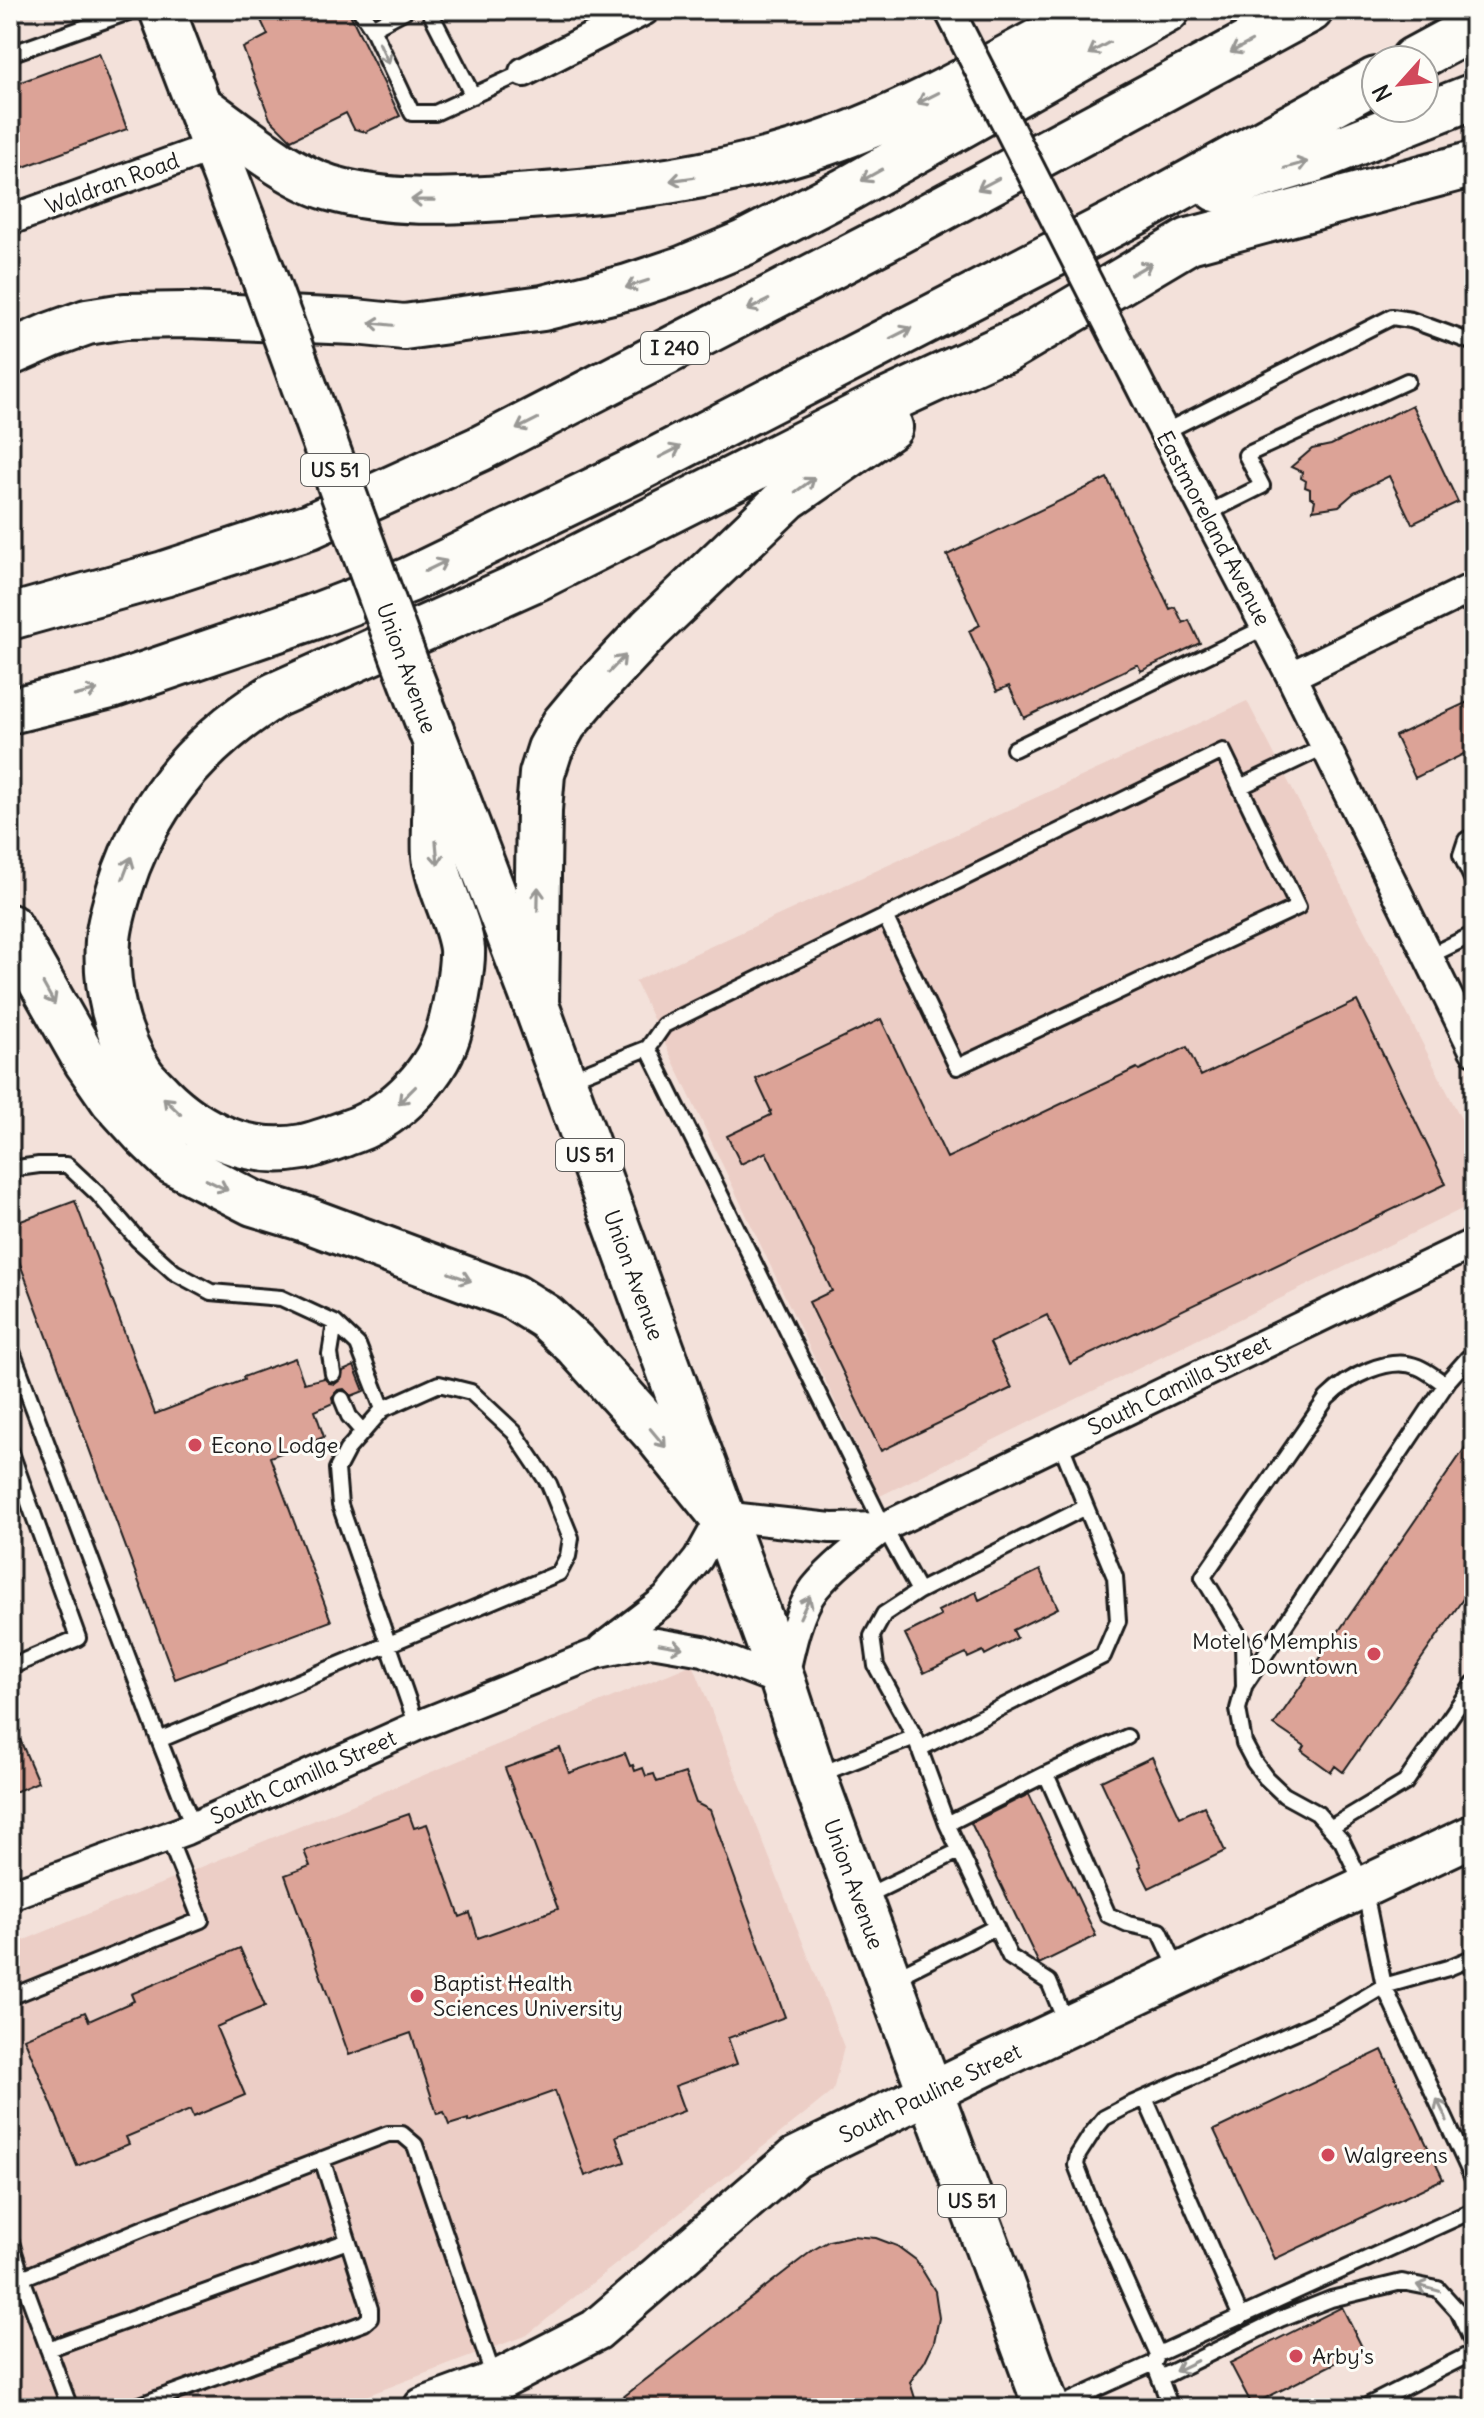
<svg xmlns="http://www.w3.org/2000/svg" width="1484" height="2418" font-family="Delius,sans-serif">
<style>
.built{fill:#eccec6}
.building{fill:#dca397;stroke:#1c1c1c;stroke-width:2}
.lines{fill:none;stroke-linecap:round;stroke-linejoin:round}
.lane-casing{stroke:#1c1c1c;stroke-width:20}
.street-casing{stroke:#1c1c1c;stroke-width:34}
.secondary-casing{stroke:#1c1c1c;stroke-width:46}
.primary-casing{stroke:#1c1c1c;stroke-width:50}
.highway-casing{stroke:#1c1c1c;stroke-width:50}
.lane{stroke:#fdfcf7;stroke-width:14}
.street{stroke:#fdfcf7;stroke-width:28}
.secondary{stroke:#fdfcf7;stroke-width:40}
.primary{stroke:#fdfcf7;stroke-width:44}
.highway{stroke:#fdfcf7;stroke-width:44}
.street-bridge-casing{stroke:#1c1c1c;stroke-width:34;stroke-linecap:butt}
.primary-bridge-casing{stroke:#1c1c1c;stroke-width:50;stroke-linecap:butt}
.street-bridge{stroke:#fdfcf7;stroke-width:28}
.primary-bridge{stroke:#fdfcf7;stroke-width:44}
.oneway{stroke:#989794}
.poi-dot{fill:#d1495b;stroke:#fdfcf7;stroke-width:3}
.labels{text-anchor:middle;stroke-width:6;stroke-linejoin:round;paint-order:stroke}
.shield{fill:#fdfcf7;stroke:#605f5e;stroke-width:2}
.shield-label{font-size:20px;font-weight:bold;fill:#1c1c1c}
.street-label{font-size:22px;fill:#1c1c1c;stroke:#fdfcf7}
.poi-label{font-size:22px;fill:#1c1c1c;stroke:#fdfcf7;text-anchor:start}
</style>
<rect width="100%" height="100%" fill="#f3e1da"/>
<filter id="ink" filterUnits="userSpaceOnUse"><feTurbulence type="fractalNoise" baseFrequency=".0125" numOctaves="2"/><feDisplacementMap in="SourceGraphic" scale="16" xChannelSelector="R" yChannelSelector="G"/><feConvolveMatrix kernelMatrix="1 2 1 2 8 2 1 2 1" color-interpolation-filters="sRGB"/></filter>
<g filter="url(#ink)">
<path class="built" d="M1247,701L1474,1144V1203L880,1496L635,981Z
M693,1664L844,2047L833,2091L527,2335L334,2408H24L10,2369V1946Z"/>
<path class="building" d="M256,10H348L400,116L366,132L354,129L346,113L291,140L270,119L243,48L268,35Z
M99,53L127,129L10,172V86Z
M1412,405L1458,502L1412,524L1389,476L1354,493L1339,506L1313,510L1315,500L1310,497V489L1305,487L1306,481L1301,478L1302,472L1291,467L1312,449L1331,445Z
M1107,478L1170,609L1175,607L1183,623L1189,620L1200,643L1141,671L1138,665H1136L1024,718L1009,686L997,691L969,631L980,625L947,555Z
M1474,699V749L1415,778L1395,736Z
M1357,1001L1446,1184L1070,1364L1047,1315L990,1343L1012,1388L881,1451L809,1302L832,1291L766,1152L741,1164L727,1136L771,1115L770,1112L771,1111L756,1079L881,1019L947,1158L1137,1068L1139,1070L1187,1047L1201,1076Z
M75,1201L155,1414L244,1380L243,1377L295,1358L304,1383L324,1378L329,1383L335,1384L342,1378L343,1371L354,1366L364,1391L351,1396L344,1389L338,1390L332,1397L333,1403L315,1411L324,1437L270,1457L331,1621L175,1679L10,1237V1225Z
M1474,1435V1583L1343,1772L1335,1766L1331,1772L1302,1751L1305,1746L1274,1725Z
M1040,1570L1058,1608L1013,1630L1017,1638L985,1655L983,1651L968,1658L966,1653L924,1673L905,1634L941,1616L938,1611L976,1592L979,1600Z
M10,1716L38,1782L10,1794Z
M560,1748L569,1773L625,1753L630,1766L633,1765L635,1771L643,1768L646,1776L654,1774L657,1782L685,1773L696,1803L710,1810L785,2017L728,2038L737,2064L675,2086L684,2111L616,2136L625,2162L585,2176L555,2091L468,2122V2119L449,2125L444,2112L437,2114L411,2033L349,2055L285,1875L310,1866L304,1851L409,1814L414,1828L427,1824L460,1917L470,1913L478,1938L558,1909L505,1768Z
M1152,1757L1180,1817L1204,1806L1225,1851L1149,1888L1139,1868L1141,1866L1101,1781Z
M1029,1794L1096,1936L1039,1964L971,1823Z
M240,1948L265,2006L216,2027L245,2095L193,2117L190,2110L126,2137L129,2144L77,2166L24,2038L85,2012L89,2021L134,2001L131,1994Z
M1382,2050L1443,2179L1275,2259L1214,2130Z
M852,2236L876,2238L897,2246L916,2260L935,2291L939,2318L934,2342L925,2361L910,2382L918,2408H609L813,2250L829,2241Z
M1342,2307L1363,2349L1252,2405L1230,2363Z"/>
<g class="lines">
<defs>
<path id="lane" d="M360,10L372,28
M406,10L372,28L412,113H435L524,72
M429,10L473,96
M10,54L134,10
M1164,432L1392,317L1411,320L1474,343
M1206,514L1262,486L1246,455L1407,381
M1014,749L1266,627
M1240,787L1326,746
M1474,836L1466,840L1461,855L1474,883
M1429,956L1474,934
M648,1048L884,1527L919,1591
M567,1080L648,1048L664,1025L1223,751L1298,907L957,1067L885,916
M10,1169L39,1165H67L98,1194L137,1239L174,1272L211,1292L281,1298L335,1323L358,1345L383,1409L439,1384L471,1392L514,1432L549,1484L571,1538L568,1556L559,1573L159,1740L10,1346
M1474,1355L1468,1358L1445,1384C1437,1379 1428,1371 1418,1367C1389,1355 1348,1377 1327,1398L1203,1577L1243,1643L1244,1687L1238,1709L1244,1743L1254,1762L1266,1778L1284,1795L1317,1813L1342,1841L1364,1887L1384,1986L1474,2181
M333,1374L330,1354L335,1323
M342,1399L349,1416L363,1432
M383,1409L347,1450L337,1469L340,1505L417,1726
M1060,1442L1086,1507L919,1591L884,1614L872,1636L876,1666L915,1737L947,1824L1010,1957L1049,1982L1066,2023
M10,1450L78,1638L10,1667
M1244,1686L1448,1381
M1127,1737L1046,1774L1108,1915L1128,1924L1160,1931L1178,1970
M159,1740L193,1826
M919,1749L1103,1656L1118,1621L1115,1577L1086,1507
M818,1775L915,1737
M947,1824L1046,1774
M1330,1828L1405,1783L1474,1683
M864,1897L959,1851
M894,1978L996,1927
M10,1997L201,1920L168,1836
M1145,2098L1241,2317
M10,2239L22,2278
M48,2349L348,2241
M1158,2354L1474,2210
M1157,2371L1171,2408
M1160,2378L1280,2319L1331,2299L1402,2282L1438,2289L1458,2311L1474,2346
M70,2408L22,2278L149,2226L388,2134H402L415,2145L495,2381
M132,2408L364,2323L370,2318V2309L322,2159
M1054,2408L1154,2363L1158,2354L1091,2204L1076,2165L1078,2155L1092,2133L1104,2118L1127,2106L1340,2012L1384,1986L1448,1968L1474,1957
M1363,2408L1474,2352"/>
<path id="street" d="M524,72L645,10
M10,220L215,146
M1150,405L1291,676L1474,1050
M1291,676L1474,587
M602,1648L666,1599L698,1559L722,1516L831,1528L884,1527
M10,1895L186,1830L417,1726L595,1654L651,1642L703,1651L783,1682C789,1654 797,1611 815,1588C834,1565 861,1545 884,1527L1474,1243"/>
<path id="secondary" d="M424,2408L495,2382L596,2330L795,2158L988,2064L1474,1835"/>
<path id="primary" d="M162,10L262,271
M408,670L536,1005L783,1682L814,1777L1047,2408"/>
<path id="highway" d="M1413,60L1474,27
M198,105C237,132 286,175 330,188C391,206 455,201 517,197C621,190 726,177 825,143C920,110 1008,56 1097,10
M1216,189L1310,161L1474,96
M1004,351L1189,241L1474,164
M10,353L51,335L87,322L125,316L188,315L355,322L404,327L543,308L628,287L682,269L744,243L846,190L1167,10
M10,617L164,574L310,526L479,449L885,239L1310,10
M10,711L111,686L313,617L409,580L636,470L1140,210L1376,80
M436,748C436,772 436,796 435,820C435,832 434,845 435,856C438,886 459,921 462,949C463,966 455,1010 450,1027C439,1072 397,1114 355,1130C338,1136 321,1143 303,1147C249,1157 199,1134 161,1096C155,1089 146,1082 141,1074C116,1036 105,986 108,941C109,923 115,905 120,888C146,804 200,741 275,695L537,578L883,403L1028,336
M10,927L86,1061L113,1100L145,1135L173,1162L253,1203L302,1218L514,1297L546,1317L576,1345L654,1432L722,1516
M536,1005L539,810L542,774L550,749L564,724L589,694L650,629L787,498L890,427"/>
</defs>
<use href="#lane" class="lane-casing"/>
<use href="#street" class="street-casing"/>
<use href="#secondary" class="secondary-casing"/>
<use href="#primary" class="primary-casing"/>
<use href="#highway" class="highway-casing"/>
<use href="#lane" class="lane"/>
<use href="#street" class="street"/>
<use href="#secondary" class="secondary"/>
<use href="#primary" class="primary"/>
<use href="#highway" class="highway"/>
<defs>
<path id="street-bridge" d="M949,10L1150,405"/>
<path id="primary-bridge" d="M262,271L408,670"/>
</defs>
<use href="#street-bridge" class="street-bridge-casing"/>
<use href="#primary-bridge" class="primary-bridge-casing"/>
<use href="#street-bridge" class="street-bridge"/>
<use href="#primary-bridge" class="primary-bridge"/>
</g>
<defs><path id="oneway-shaft" d="M-6 0H5M1.5-3L5.5 0L1.5 3" fill="none" stroke-width="1.6" stroke-linecap="round" stroke-linejoin="round" transform="scale(2)"/></defs>
<g class="oneway">
<use href="#oneway-shaft" transform="translate(1241 47) rotate(152)"/>
<use href="#oneway-shaft" transform="translate(1099 48) rotate(151)"/>
<use href="#oneway-shaft" transform="translate(384 53) rotate(65)"/>
<use href="#oneway-shaft" transform="translate(928 98) rotate(153)"/>
<use href="#oneway-shaft" transform="translate(1296 165) rotate(-16)"/>
<use href="#oneway-shaft" transform="translate(872 175) rotate(151)"/>
<use href="#oneway-shaft" transform="translate(682 179) rotate(172)"/>
<use href="#oneway-shaft" transform="translate(988 184) rotate(152)"/>
<use href="#oneway-shaft" transform="translate(423 200) rotate(-179)"/>
<use href="#oneway-shaft" transform="translate(1141 269) rotate(-30)"/>
<use href="#oneway-shaft" transform="translate(637 284) rotate(162)"/>
<use href="#oneway-shaft" transform="translate(758 305) rotate(153)"/>
<use href="#oneway-shaft" transform="translate(381 324) rotate(-174)"/>
<use href="#oneway-shaft" transform="translate(901 333) rotate(-27)"/>
<use href="#oneway-shaft" transform="translate(527 424) rotate(153)"/>
<use href="#oneway-shaft" transform="translate(670 452) rotate(-27)"/>
<use href="#oneway-shaft" transform="translate(805 485) rotate(-36)"/>
<use href="#oneway-shaft" transform="translate(436 566) rotate(-26)"/>
<use href="#oneway-shaft" transform="translate(617 664) rotate(-47)"/>
<use href="#oneway-shaft" transform="translate(86 693) rotate(-14)"/>
<use href="#oneway-shaft" transform="translate(437 853) rotate(85)"/>
<use href="#oneway-shaft" transform="translate(127 868) rotate(-69)"/>
<use href="#oneway-shaft" transform="translate(538 899) rotate(-89)"/>
<use href="#oneway-shaft" transform="translate(49 994) rotate(61)"/>
<use href="#oneway-shaft" transform="translate(407 1095) rotate(135)"/>
<use href="#oneway-shaft" transform="translate(172 1106) rotate(-136)"/>
<use href="#oneway-shaft" transform="translate(217 1185) rotate(26)"/>
<use href="#oneway-shaft" transform="translate(460 1277) rotate(20)"/>
<use href="#oneway-shaft" transform="translate(658 1438) rotate(50)"/>
<use href="#oneway-shaft" transform="translate(805 1607) rotate(-65)"/>
<use href="#oneway-shaft" transform="translate(671 1646) rotate(10)"/>
<use href="#oneway-shaft" transform="translate(1442 2110) rotate(-115)"/>
<use href="#oneway-shaft" transform="translate(1428 2288) rotate(-164)"/>
<use href="#oneway-shaft" transform="translate(1186 2366) rotate(154)"/>
</g>
</g>
<g class="poi-dot">
<circle cx="195" cy="1445" r="8"/>
<circle cx="1374" cy="1654" r="8"/>
<circle cx="417" cy="1996" r="8"/>
<circle cx="1328" cy="2155" r="8"/>
<circle cx="1296" cy="2356" r="8"/>
</g>
<g class="labels">
<g class="shield">
<rect x="641" y="332" width="68" height="32" rx="6"/>
<rect x="301" y="454" width="68" height="32" rx="6"/>
<rect x="556" y="1139" width="68" height="32" rx="6"/>
<rect x="938" y="2185" width="68" height="32" rx="6"/>
</g>
<g class="shield-label">
<text x="675" y="355">I 240</text>
<text x="335" y="477">US 51</text>
<text x="590" y="1162">US 51</text>
<text x="972" y="2208">US 51</text>
</g>
<g class="street-label">
<text transform="translate(112 183) rotate(-20)" y="8">Waldran Road</text>
<text transform="translate(1214 528) rotate(62)" y="8">Eastmoreland Avenue</text>
<text transform="translate(407 668) rotate(70)" y="8">Union Avenue</text>
<text transform="translate(634 1275) rotate(70)" y="8">Union Avenue</text>
<text transform="translate(1179 1385) rotate(-26)" y="8">South Camilla Street</text>
<text transform="translate(303 1777) rotate(-24)" y="8">South Camilla Street</text>
<text transform="translate(854 1884) rotate(70)" y="8">Union Avenue</text>
<text transform="translate(930 2093) rotate(-26)" y="8">South Pauline Street</text>
</g>
<g class="poi-label">
<text x="211" y="1453">Econo Lodge</text>
<text x="1358" y="1649" text-anchor="end">Motel 6 Memphis<tspan x="1358" dy="25">Downtown</tspan></text>
<text x="433" y="1991">Baptist Health<tspan x="433" dy="25">Sciences University</tspan></text>
<text x="1344" y="2163">Walgreens</text>
<text x="1312" y="2364">Arby's</text>
</g>
</g>
<rect width="1484" height="2418" fill="none" stroke="#fdfcf7" stroke-width="40"/>
<rect x="20" y="20" width="1444" height="2378" fill="none" stroke="#1c1c1c" stroke-width="3" filter="url(#ink)"/>
<g transform="translate(1400 84) rotate(243)"><circle r="38" fill="#fdfcf7" stroke="#a3a29f" stroke-width="2"/>
<path d="M0-6L14 30L0 20L-14 30Z" fill="#d1495b"/>
<text y="-12" font-size="22" font-weight="bold" text-anchor="middle" fill="#1c1c1c">N</text>
</g>
</svg>
